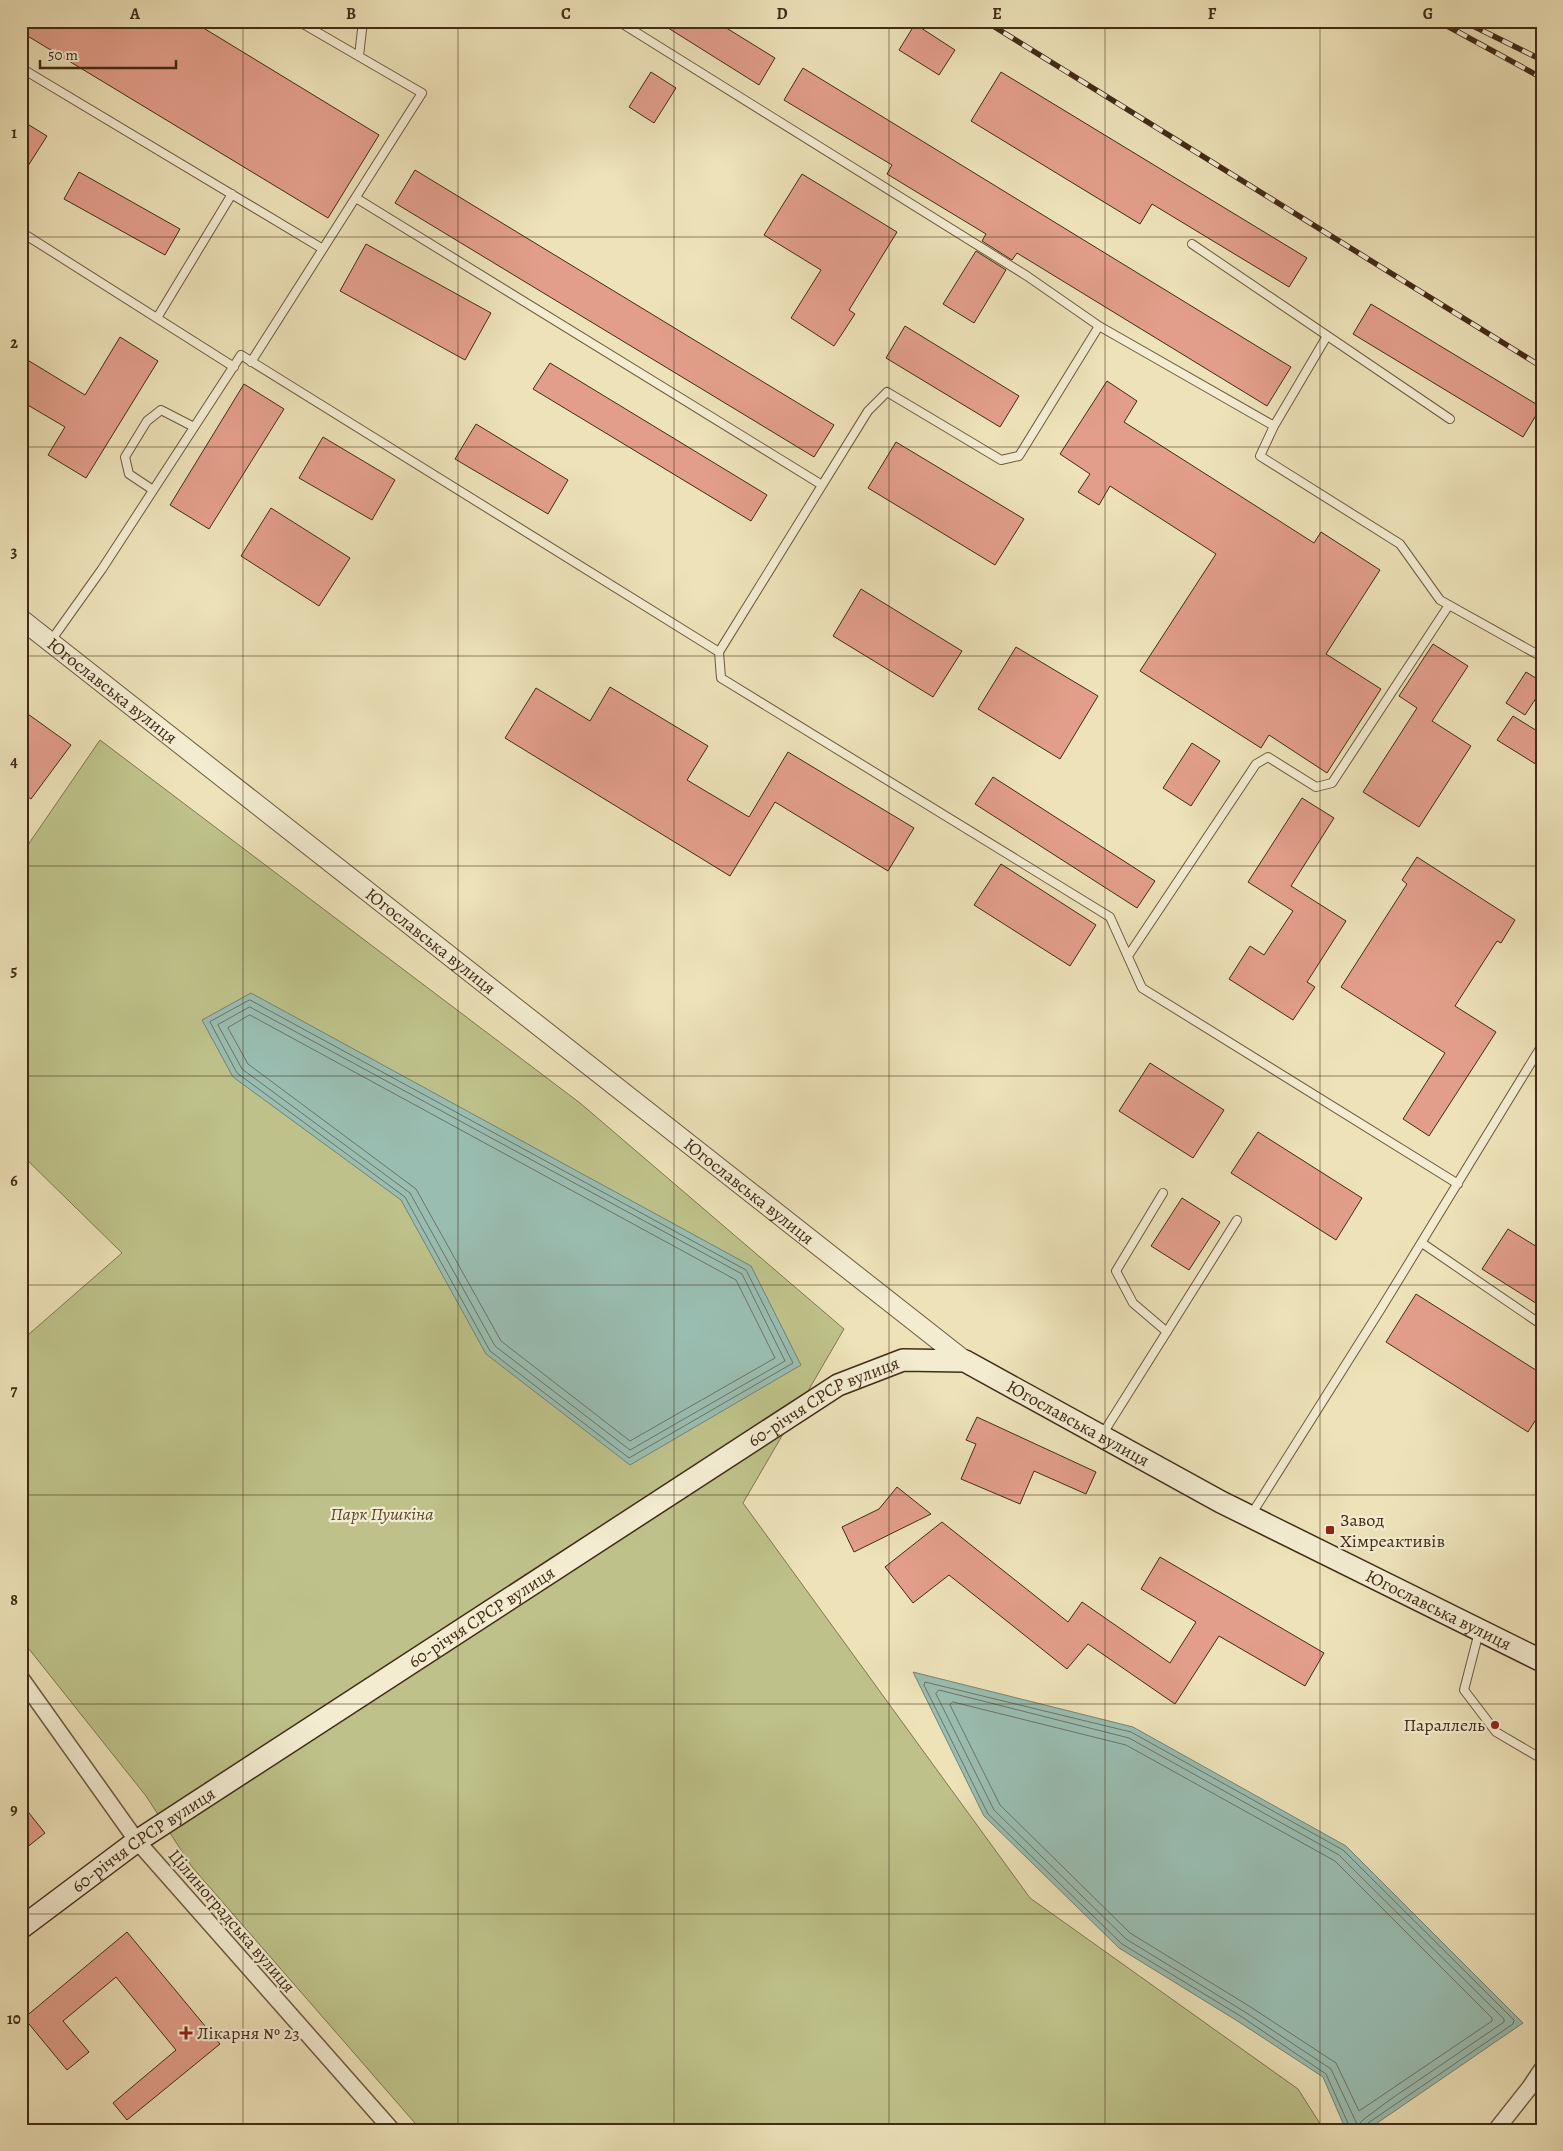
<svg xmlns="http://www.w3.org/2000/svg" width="1563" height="2151" font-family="Alegreya,serif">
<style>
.green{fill:#bec28a;stroke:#807650}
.water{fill:#99bdb1;stroke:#768373}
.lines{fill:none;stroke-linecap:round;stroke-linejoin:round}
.shore{stroke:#6e7464;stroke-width:1}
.building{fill:#e29e8a;stroke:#422b16}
.service-casing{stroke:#6d593e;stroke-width:10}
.minor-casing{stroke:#6d593e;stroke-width:18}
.tertiary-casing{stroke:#6d593e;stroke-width:21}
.secondary-casing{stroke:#422b16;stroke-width:24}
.service{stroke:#f3ecd1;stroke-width:8}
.minor{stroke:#f3ecd1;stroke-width:15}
.tertiary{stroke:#f3ecd1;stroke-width:19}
.secondary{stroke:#f3ecd1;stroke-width:21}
.rail-casing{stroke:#422b16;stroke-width:5.5}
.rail{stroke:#f3ecd1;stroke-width:4;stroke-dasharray:11;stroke-linecap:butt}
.grid{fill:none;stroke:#422b16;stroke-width:1;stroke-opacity:0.55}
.poi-dot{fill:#8f2418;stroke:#f3ecd1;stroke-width:2}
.labels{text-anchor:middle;stroke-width:4.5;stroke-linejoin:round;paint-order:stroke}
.street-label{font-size:18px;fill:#422b16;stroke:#f3ecd1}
.park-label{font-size:18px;font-style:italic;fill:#5b492d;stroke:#f3ecd1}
.poi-label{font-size:18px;fill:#422b16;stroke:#f3ecd1;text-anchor:start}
.neatline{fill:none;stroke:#422b16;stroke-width:2}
.grid-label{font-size:16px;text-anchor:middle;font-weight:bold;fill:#422b16}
</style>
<rect width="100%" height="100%" fill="#ede2b8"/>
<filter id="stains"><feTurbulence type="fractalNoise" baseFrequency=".004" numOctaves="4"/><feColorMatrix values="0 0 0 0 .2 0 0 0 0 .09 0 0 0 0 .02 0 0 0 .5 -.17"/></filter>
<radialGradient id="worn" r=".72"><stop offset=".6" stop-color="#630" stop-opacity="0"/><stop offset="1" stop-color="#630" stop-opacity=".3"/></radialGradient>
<path class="green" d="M100,740L580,1103L844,1329L743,1503L1030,1898L1298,2089L1324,2130H421L192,1867L146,1796L21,1639V1341L122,1253L21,1154V855Z"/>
<path class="water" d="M251,993L751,1266L801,1365L630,1465L486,1354L401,1200L233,1077L202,1020Z
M913,1672L1133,1727L1346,1846L1523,2023L1367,2130H1346L1323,2077L1239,2022L1119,1948L984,1816Z"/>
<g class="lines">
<path class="shore" d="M250,1000L746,1270L793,1363L629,1458L490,1351L405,1197L237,1073L210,1022Z
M250,1007L742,1274L785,1361L630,1450L495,1346L410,1193L242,1069L218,1025Z
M250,1015L736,1280L775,1358L630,1441L501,1341L416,1189L248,1064L228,1028Z
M939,1690L1129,1738L1339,1855L1504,2019V2022L1391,2099L1364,2119L1359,2124H1357L1331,2069L1245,2012L1126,1939L994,1810L936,1694Z
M953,1702L1126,1745L1335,1861L1492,2018V2021L1359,2111L1336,2063L1249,2006L1130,1933L1000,1805L950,1705Z
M1351,2130L1326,2074L1242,2017L1122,1944L988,1814L924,1685L925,1682L1131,1732L1343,1850L1514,2020L1513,2024L1368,2123L1365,2130"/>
</g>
<path class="building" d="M21,21H192L379,135L328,218L21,32Z
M657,21H715L775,58L759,85Z
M915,24L955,50L939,75L899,50Z
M803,68L1291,367L1267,406L1017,253L1012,260L982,241L986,234L887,174L892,165L784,100Z
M651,72L676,88L654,123L629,107Z
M1001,72L1307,258L1289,287L1152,204L1140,224L971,121Z
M21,120L47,136L21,177Z
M415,170L834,425L814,457L395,203Z
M79,172L180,229L165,255L64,199Z
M802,174L897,232L849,310L855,314L834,346L791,318L821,270L764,235Z
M366,244L491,313L465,360L340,291Z
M976,251L1006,270L974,323L943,304Z
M1371,304L1541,407L1523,437L1353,334Z
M905,326L1019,396L1000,427L886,358Z
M120,337L158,361L86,478L48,455L65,427L21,401V356L85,395Z
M550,363L767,495L751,521L533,389Z
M1107,381L1137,401L1124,422L1314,543L1321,532L1380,570L1326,654L1381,689L1327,773L1269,735L1261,748L1140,671L1216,554L1110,486L1099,505L1078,492L1090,474L1060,454Z
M244,384L284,409L209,529L170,505Z
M476,424L568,480L548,514L455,459Z
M323,437L395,480L372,520L299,478Z
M896,442L1024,519L995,565L868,488Z
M271,508L350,558L319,606L241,556Z
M861,589L962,651L933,697L833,636Z
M1433,644L1468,666L1432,721L1471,746L1419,827L1363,792L1417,708L1399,696Z
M1016,647L1098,696L1060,759L978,709Z
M1526,672L1542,682V689L1525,715L1506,703Z
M610,687L708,746L687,780L749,817L788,752L914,828L888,871L775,802L730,876L505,738L536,688L590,721Z
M21,709L71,745L31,799L21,792Z
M1513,716L1542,734V768L1497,740Z
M1192,743L1220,761L1191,806L1163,788Z
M993,777L1155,881L1137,908L975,804Z
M1302,798L1334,818L1291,886L1346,921L1307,982L1315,987L1293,1020L1229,979L1250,946L1264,955L1293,911L1248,882Z
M1417,857L1515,920L1501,943L1497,941L1455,1006L1496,1032L1429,1136L1403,1119L1445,1053L1341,987L1407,884L1402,880Z
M1001,864L1096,925L1070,966L974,905Z
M1150,1063L1224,1110L1193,1158L1119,1111Z
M1258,1132L1362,1198L1336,1240L1231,1173Z
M1182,1198L1220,1222L1189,1270L1151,1246Z
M1508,1229L1542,1250V1307L1482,1269Z
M1416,1294L1542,1374V1410L1528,1432L1386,1342Z
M977,1417L1096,1472L1086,1494L1034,1471L1020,1504L961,1479L976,1444L966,1440Z
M897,1487L931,1514L854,1552L842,1527L879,1509Z
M942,1522L1068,1622L1082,1602L1170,1663L1196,1622L1141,1589L1160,1557L1324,1653L1305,1686L1219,1636L1175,1704L1088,1644L1067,1669L949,1575L913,1603L885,1567Z
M21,1803L45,1833L21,1852Z
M127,1932L220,2044L127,2120L113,2103L176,2050L116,1977L63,2021L89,2052L67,2070L24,2018Z"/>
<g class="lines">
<defs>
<path id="service" d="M618,21L1027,276L1099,326L1274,426
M359,56L363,21
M21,68L323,249
M356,198L822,485
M21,232L234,367
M1192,244L1450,419
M157,318L232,194
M1099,326L1019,456L1001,460L887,392L868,411L719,652L721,678L1110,917L1142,988L1458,1184
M1327,336L1274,426L1260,456L1400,544L1440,600L1542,657
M251,362L422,93L298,21
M153,490L129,474L125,457L147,421L161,410L194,427
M50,642L102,569L241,355L719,652
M1128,956L1256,764L1268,757L1316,787L1332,783L1449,605
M1163,1193L1116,1271L1133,1303L1167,1332
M1422,1243L1542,1325
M1102,1435L1237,1220
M1251,1515L1382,1307L1542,1045
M1479,1632L1464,1690L1496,1732L1542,1759"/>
<path id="minor" d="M21,1678L137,1841L392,2130
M1496,2130L1530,2087L1542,2069"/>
<g id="tertiary">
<path id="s1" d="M21,619L965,1361"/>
</g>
<g id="secondary">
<path id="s2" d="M21,1928L137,1841L838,1385L903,1360L965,1361L1221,1502L1542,1661"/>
</g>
</defs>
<use href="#service" class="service-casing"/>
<use href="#minor" class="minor-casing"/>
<use href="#tertiary" class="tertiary-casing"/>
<use href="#secondary" class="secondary-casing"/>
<use href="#service" class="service"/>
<use href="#minor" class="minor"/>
<use href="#tertiary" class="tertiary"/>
<use href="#secondary" class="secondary"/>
<defs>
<path id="rail" d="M985,21L1542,367
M1438,21L1542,78
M1463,21L1542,60"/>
</defs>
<use href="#rail" class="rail-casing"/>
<use href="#rail" class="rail"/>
</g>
<path class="grid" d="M243,21V2130M458,21V2130M674,21V2130M889,21V2130M1105,21V2130M1320,21V2130M21,237H1542M21,447H1542M21,656H1542M21,866H1542M21,1076H1542M21,1285H1542M21,1495H1542M21,1704H1542M21,1914H1542"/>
<g class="poi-dot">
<rect x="1325" y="1525" width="10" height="10" rx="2.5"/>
<circle cx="1495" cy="1725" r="5"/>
<path d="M183.5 2025.5h5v5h5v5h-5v5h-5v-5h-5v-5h5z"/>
</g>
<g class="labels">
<g class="street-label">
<text dy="6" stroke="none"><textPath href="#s1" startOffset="116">Югославська вулиця</textPath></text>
<text dy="6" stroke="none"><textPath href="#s1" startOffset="521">Югославська вулиця</textPath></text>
<text dy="6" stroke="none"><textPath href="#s1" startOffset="926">Югославська вулиця</textPath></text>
<text dy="6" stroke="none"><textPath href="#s2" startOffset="961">60-річчя СРСР вулиця</textPath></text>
<text dy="6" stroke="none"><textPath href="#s2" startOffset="1242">Югославська вулиця</textPath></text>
<text dy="6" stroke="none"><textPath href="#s2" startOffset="1648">Югославська вулиця</textPath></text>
<text dy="6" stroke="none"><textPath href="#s2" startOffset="556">60-річчя СРСР вулиця</textPath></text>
<text dy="6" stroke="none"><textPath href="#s2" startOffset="151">60-річчя СРСР вулиця</textPath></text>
<text transform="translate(232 1921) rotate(49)" y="6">Цілиноградська вулиця</text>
</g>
<g class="park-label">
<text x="382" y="1520">Парк Пушкіна</text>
</g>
<g class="poi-label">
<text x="1340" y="1526">Завод<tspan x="1340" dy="21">Хімреактивів</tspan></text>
<text x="1485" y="1731" text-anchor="end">Параллель</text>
<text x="197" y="2039">Лікарня № 23</text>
</g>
</g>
<rect width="1563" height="2151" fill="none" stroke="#ede2b8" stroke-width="55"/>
<path d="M40 60v8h136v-8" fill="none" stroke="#422b16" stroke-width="2.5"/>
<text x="48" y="60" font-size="15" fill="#422b16" stroke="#f3ecd1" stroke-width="4" paint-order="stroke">50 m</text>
<rect x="28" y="28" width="1508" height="2096" class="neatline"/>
<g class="grid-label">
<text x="135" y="19">A</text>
<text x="351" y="19">B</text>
<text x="566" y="19">C</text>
<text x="782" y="19">D</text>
<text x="997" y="19">E</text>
<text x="1212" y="19">F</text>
<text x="1428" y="19">G</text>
<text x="14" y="138">1</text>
<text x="14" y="348">2</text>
<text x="14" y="557">3</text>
<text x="14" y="767">4</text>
<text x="14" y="976">5</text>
<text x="14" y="1186">6</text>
<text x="14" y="1396">7</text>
<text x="14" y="1605">8</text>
<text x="14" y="1815">9</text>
<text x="14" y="2024">10</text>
</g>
<rect width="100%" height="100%" filter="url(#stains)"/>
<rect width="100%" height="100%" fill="url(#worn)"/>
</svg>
